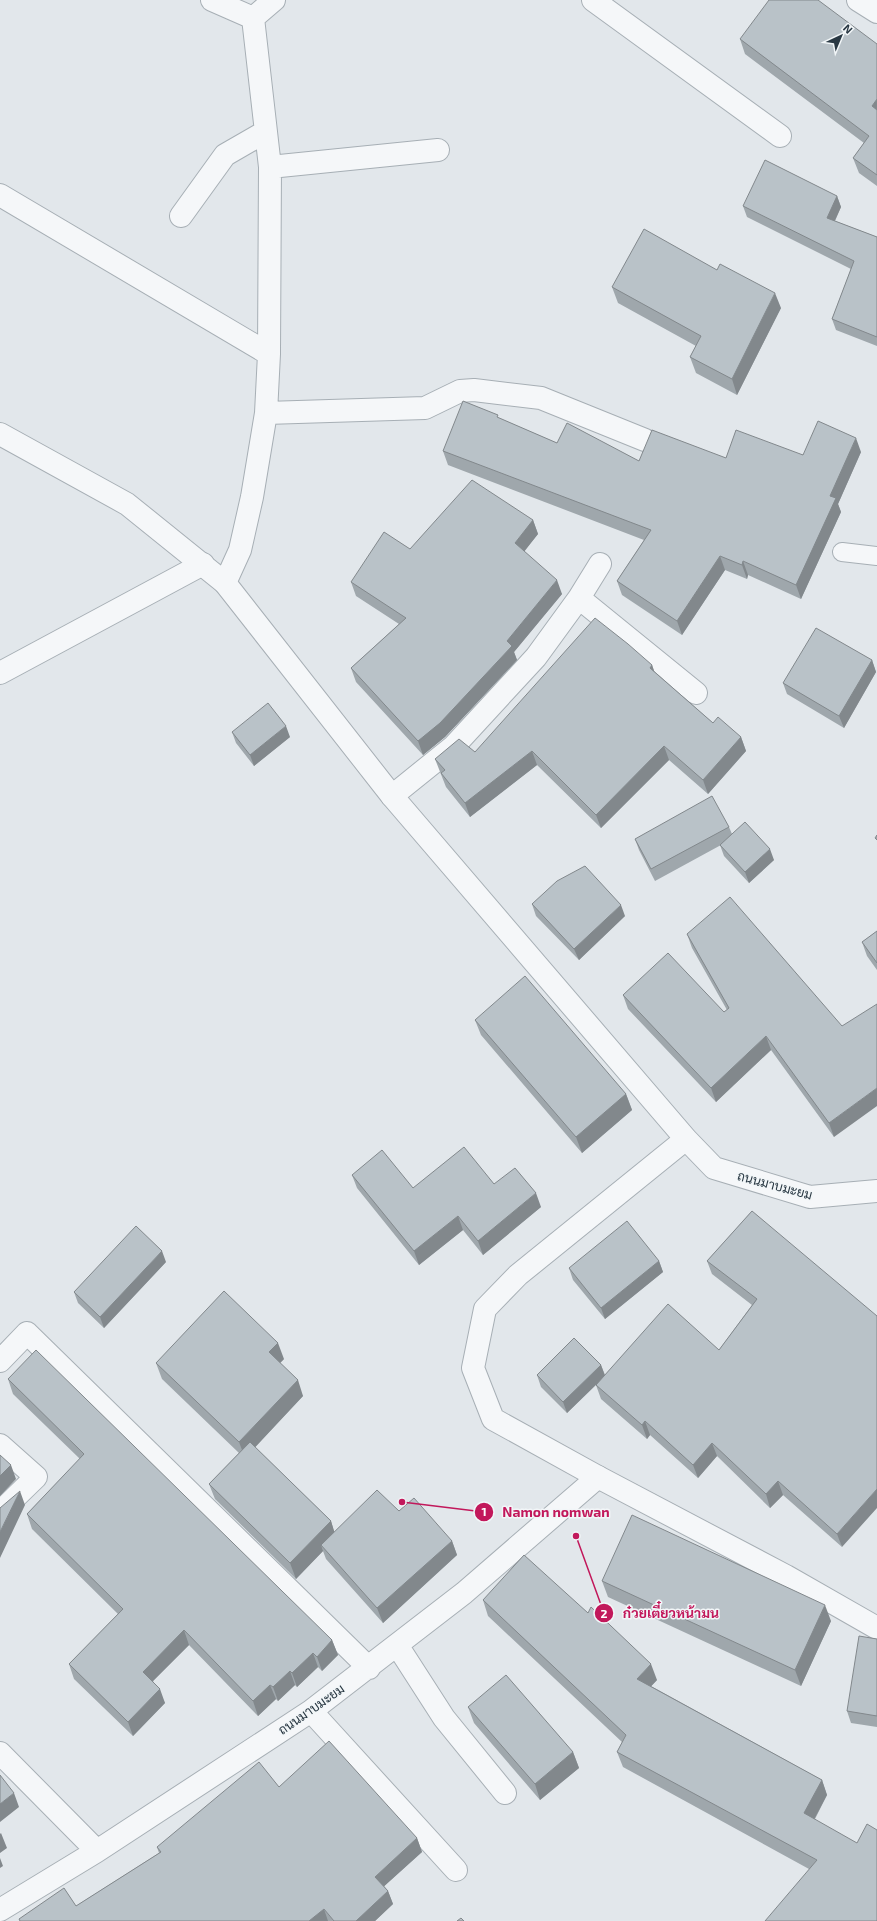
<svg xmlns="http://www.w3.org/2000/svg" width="877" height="1921" font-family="'Exo 2',Sarabun,sans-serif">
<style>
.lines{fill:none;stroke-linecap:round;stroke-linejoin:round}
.service-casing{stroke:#a7afb5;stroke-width:20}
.minor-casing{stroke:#a7afb5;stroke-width:24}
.tertiary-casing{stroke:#a7afb5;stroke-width:24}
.service{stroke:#f5f7f9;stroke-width:18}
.minor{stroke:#f5f7f9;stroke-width:22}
.tertiary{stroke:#f5f7f9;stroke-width:22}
.wall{fill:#9fa7ac}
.shaded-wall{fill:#82888c}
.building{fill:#b9c2c8;stroke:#82888c}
.labels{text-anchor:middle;stroke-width:3;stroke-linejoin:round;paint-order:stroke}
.street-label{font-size:13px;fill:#293843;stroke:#f2f6f8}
.leader{fill:none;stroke:#c2185b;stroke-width:1.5}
.callout-dot{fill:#c2185b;stroke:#f2f6f8;stroke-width:1.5}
.mark-label{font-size:12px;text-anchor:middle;font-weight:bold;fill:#fff}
.callout-label{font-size:14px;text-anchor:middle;font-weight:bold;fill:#c2185b;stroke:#f2f6f8;stroke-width:3;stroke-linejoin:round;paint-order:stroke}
</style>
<rect width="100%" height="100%" fill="#e2e7eb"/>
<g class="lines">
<defs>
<path id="service" d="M842,552L877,556"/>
<path id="minor" d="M212,0L253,18L274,0
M593,0L780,136
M858,0L877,12
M270,167L438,150
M0,195L269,354
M181,216L225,155L265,132
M266,413L425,408L460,391L474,390L541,398L645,440
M225,583L240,550L252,497L266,413L269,354L270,167L253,18
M579,598L696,693
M0,673L203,564
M392,796L454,746L536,657L579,598L600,564
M0,1361L27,1333L369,1668
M0,1445L36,1477L0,1512
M397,1645L444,1718L505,1793
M311,1711L456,1870
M0,1753L97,1851
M0,1910L97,1851L311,1711L464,1593L598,1477"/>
<path id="tertiary" d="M0,434L127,504L225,583L392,796L686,1139L714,1168L810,1197L877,1191
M686,1139L518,1275L485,1309L473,1368L493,1419L598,1477L786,1576L877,1628"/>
</defs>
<use href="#service" class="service-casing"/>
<use href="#minor" class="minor-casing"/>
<use href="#tertiary" class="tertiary-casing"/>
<use href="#service" class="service"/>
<use href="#minor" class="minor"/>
<use href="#tertiary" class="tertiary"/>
</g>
<path class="wall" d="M740,39L877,44V186L859,173L853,158L864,143L745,54Z
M837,196L841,207L835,221L877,237V346L836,330L832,319L851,269L747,217L743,206Z
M612,287L781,308L737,395L696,373L690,357L696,346L618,303Z
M499,418L557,443L639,461L726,458L861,452L838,504L841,512L801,599L748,575L747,579L725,570L682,635L622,595L617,581L644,540L448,465L443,451Z
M533,520L538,534L524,551L562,594L514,652L517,660L445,737L423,755L356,682L351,668L399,624L356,596L351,582L410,549Z
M872,660L876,672L844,728L787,694L783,683Z
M652,665L654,671L713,723L741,737L746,751L708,794L669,760L601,828L537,765L470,817L446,787L435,759L475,752Z
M232,732L290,737L254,766L236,743Z
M729,827L732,834L774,860L749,883L724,856L720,845H721L655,881L639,850L635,839Z
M532,904L625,916L579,960L536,916Z
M877,931V970L867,956L862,942Z
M687,934L842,1026L834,1137L771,1050L716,1102L628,1009L623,995L724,1012L727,1010L692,948Z
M475,1020L626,1094L632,1110L582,1153L481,1035Z
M352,1175L413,1188L494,1184L541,1207L483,1255L463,1230L419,1265L357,1188Z
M752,1211L842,1547L783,1495L770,1508L717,1456L698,1478L650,1435L647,1439L601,1399L596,1385L601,1380L567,1413L541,1387L537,1375L601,1365L605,1375L719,1350L752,1305L712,1274L707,1261Z
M659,1261L663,1272L605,1319L573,1280L569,1268Z
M166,1262L104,1328L78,1303L74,1292Z
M284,1359L280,1363L303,1396L255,1447L331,1521L334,1532L399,1511L452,1541L457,1555L383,1623L326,1559L323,1551L296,1579L215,1499L209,1484L239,1453L162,1379L156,1363Z
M8,1379L332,1640L338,1655L322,1671L318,1667L297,1687L295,1685L278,1701L276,1699L258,1716L189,1645L153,1681L165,1703L133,1736L74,1679L69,1664L118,1614L32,1529L27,1514L80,1459L13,1394Z
M602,1581L831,1621L801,1686L608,1597Z
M483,1600L657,1680L651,1686L822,1780L827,1795L815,1819L877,1921L809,1869L623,1767L617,1752L622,1742L488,1616Z
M877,1639V1727L851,1723L847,1711Z
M468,1707L573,1752L579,1768L540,1800L474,1723Z
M279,1787L417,1838L422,1852L384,1886L388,1891L393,1904L375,1921H20L19,1919L76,1906L159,1853L157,1847Z"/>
<path class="shaded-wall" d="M877,99V120L872,106Z
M837,196L841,207L831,229L827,218Z
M775,293L781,308L737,395L732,379Z
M856,438L861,452L838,504L841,512L801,599L796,585L830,496Z
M533,520L538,534L520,557L515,543Z
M720,556L725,570L682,635L677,621Z
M743,561L748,575L747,579L742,565Z
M557,580L562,594L514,652L517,660L445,737L423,755L418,741L507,641Z
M872,660L876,672L844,728L839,716Z
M652,665L657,679L650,668Z
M286,726L290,737L254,766L250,755Z
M741,737L746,751L708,794L703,780Z
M664,746L669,760L601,828L596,815Z
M532,751L537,765L470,817L465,803Z
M770,849L774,860L749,883L745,872Z
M621,905L625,916L579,960L574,949Z
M766,1036L771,1050L716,1102L711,1088Z
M877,1088V1106L834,1137L829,1123Z
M626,1094L632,1110L582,1153L576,1137Z
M536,1193L541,1207L483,1255L478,1241Z
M458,1216L463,1230L419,1265L414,1251Z
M162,1251L166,1262L104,1328L100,1317Z
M659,1261L663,1272L605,1319L601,1308Z
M278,1343L284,1359L275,1368L269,1352Z
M601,1365L605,1376L567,1413L563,1402Z
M298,1380L303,1396L245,1458L239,1442Z
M645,1421L650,1435L647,1439L642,1425Z
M712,1443L717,1456L698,1478L693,1465Z
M11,1465L16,1479L0,1496V1476Z
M778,1481L783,1495L770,1508L766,1494Z
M877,1489V1508L842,1547L837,1534Z
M20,1491L25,1505L0,1558V1532Z
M331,1521L336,1537L321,1545L323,1551L296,1579L290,1563Z
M452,1541L457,1555L383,1623L377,1608Z
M825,1605L831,1621L801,1686L795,1670Z
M184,1630L189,1645L148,1686L143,1672Z
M332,1640L338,1655L322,1671L317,1657Z
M313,1653L318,1667L297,1687L292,1673Z
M651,1664L657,1680L643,1695L637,1679Z
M290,1671L295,1685L278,1701L273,1687Z
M270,1685L276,1699L258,1716L253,1701Z
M160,1689L165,1703L133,1736L128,1722Z
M573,1752L579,1768L540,1800L535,1784Z
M822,1780L827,1795L809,1829L804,1813Z
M14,1793L19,1807L0,1822V1804Z
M1,1833L7,1848L0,1853V1834Z
M417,1838L422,1852L380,1890L375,1877Z
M0,1858L3,1866L0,1868Z
M388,1891L393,1904L375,1921H356Z
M324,1909L328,1921H309Z"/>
<path class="building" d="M769,0H818L877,44V99L872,106L877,110V175L853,158L869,136L740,39Z
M765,160L837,196L827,218L877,237V337L832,319L854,261L743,206Z
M644,229L717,270L720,264L775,293L732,379L690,357L701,336L612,287Z
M463,401L498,415L497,417L557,443L567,423L639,461L652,430L726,458L736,430L803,455L818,421L856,438L830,496L836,498L796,585L743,561L742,565L720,556L677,621L617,581L651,530L443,451Z
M472,480L533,520L515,543L557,580L507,641L512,646L440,723L418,741L351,668L406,618L351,582L384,532L410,549Z
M595,618L628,644L652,665L650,668L713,723L718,717L741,737L703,780L664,746L596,815L532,751L465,803L441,773L445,770L435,759L459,739L475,752Z
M816,628L872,660L839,716L783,683Z
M268,703L286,726L250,755L232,732Z
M712,796L729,827L651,869L635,839Z
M745,822L770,849L745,872L720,845Z
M877,835V840L875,838Z
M585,866L621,905L574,949L532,904L557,881Z
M730,897L842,1026L877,1004V1088L829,1123L766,1036L711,1088L623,995L668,953L724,1012L729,1008L687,934Z
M877,931V963L862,942Z
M525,976L626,1094L576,1137L475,1020Z
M464,1147L494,1184L515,1168L536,1193L478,1241L458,1216L414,1251L352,1175L382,1150L413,1188Z
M752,1211L877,1316V1489L837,1534L778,1481L766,1494L712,1443L693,1465L645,1421L642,1425L596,1385L668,1304L719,1350L757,1299L707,1261Z
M627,1221L659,1261L601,1308L569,1268Z
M136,1226L162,1251L100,1317L74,1292Z
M224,1291L278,1343L269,1352L298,1380L239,1442L156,1363Z
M574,1338L601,1365L563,1402L537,1375Z
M36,1350L332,1640L317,1657L313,1653L292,1673L290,1671L273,1687L270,1685L253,1701L184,1630L143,1672L160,1689L128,1722L69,1664L123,1609L27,1514L84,1454L8,1379Z
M250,1442L331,1521L290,1563L209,1484Z
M0,1455L11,1465L0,1476Z
M377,1490L399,1511L414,1498L452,1541L377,1608L321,1545Z
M20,1491L0,1532V1508Z
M632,1515L825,1605L795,1670L602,1581Z
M524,1555L588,1613L591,1607L651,1664L637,1679L822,1780L804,1813L857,1843L867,1824L877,1830V1921H765L817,1860L617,1752L626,1735L483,1600Z
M859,1636L877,1639V1716L847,1711Z
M506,1675L573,1752L535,1784L468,1707Z
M329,1741L417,1838L375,1877L388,1891L356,1921H334L324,1909L309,1921H20L19,1919L64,1888L76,1906L161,1852L157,1847L259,1762L279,1787Z
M0,1775L14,1793L0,1804Z
M461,1918L464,1921H457Z"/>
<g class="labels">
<g class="street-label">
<text transform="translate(775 1185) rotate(15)" y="5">ถนนมาบมะยม</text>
<text transform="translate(311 1709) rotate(-35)" y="5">ถนนมาบมะยม</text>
</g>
</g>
<path class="leader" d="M402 1502L484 1512M576 1536L604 1613"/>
<g class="callout-dot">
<circle cx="402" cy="1502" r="4"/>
<circle cx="576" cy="1536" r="4"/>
<circle cx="484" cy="1512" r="10"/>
<circle cx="604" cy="1613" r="10"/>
</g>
<g class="mark-label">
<text x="484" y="1516">1</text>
<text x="604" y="1618">2</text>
</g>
<g class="callout-label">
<text x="556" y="1517">Namon nomwan</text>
<text x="671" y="1618">ก๋วยเตี๋ยวหน้ามน</text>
</g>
<g transform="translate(841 36) rotate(44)" stroke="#f2f6f8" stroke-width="3" paint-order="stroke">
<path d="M0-3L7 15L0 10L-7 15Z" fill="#293843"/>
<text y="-6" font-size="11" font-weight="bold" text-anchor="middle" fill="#293843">N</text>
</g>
</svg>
